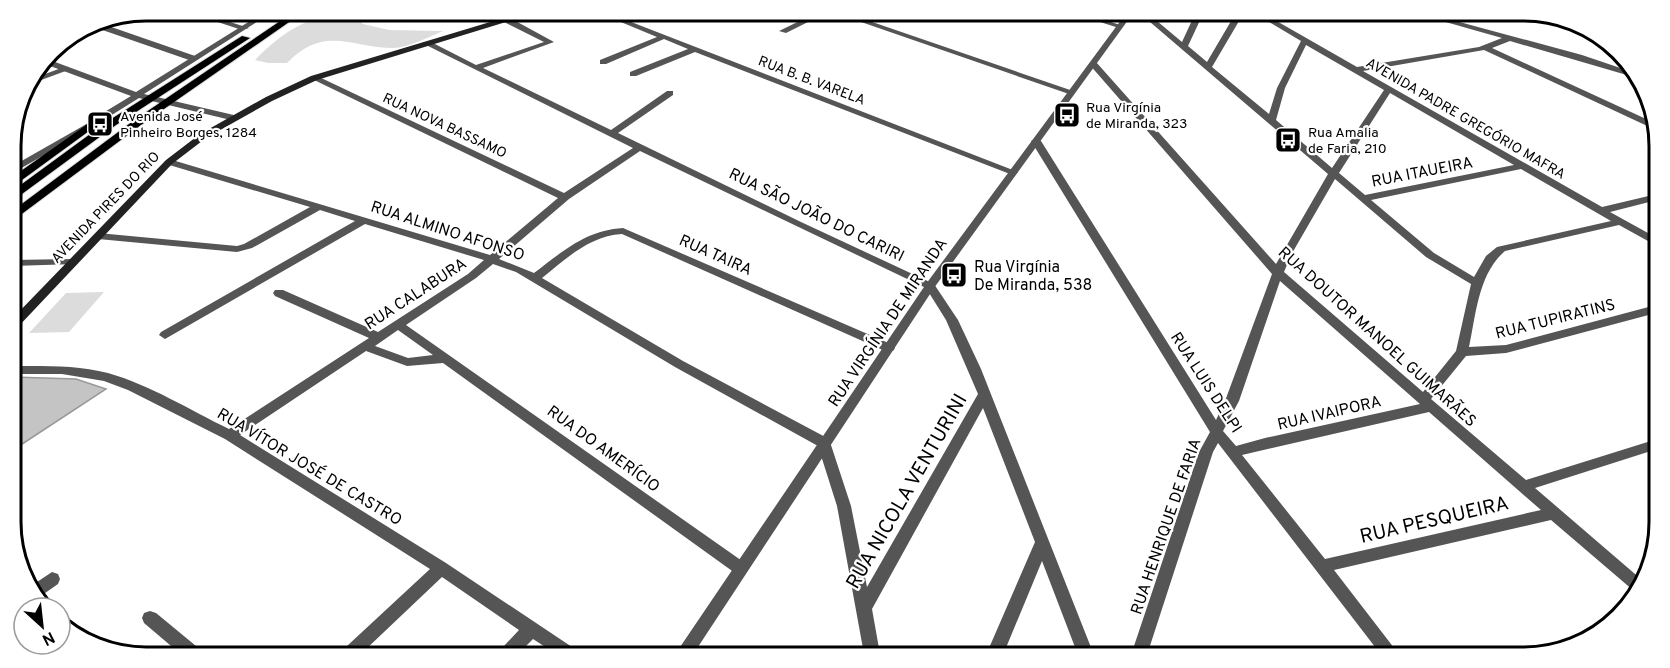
<svg xmlns="http://www.w3.org/2000/svg" width="1670" height="668" font-family="Overpass,sans-serif">
<style>
.green{fill:#dcdcdc}
.building{fill:#c4c4c4;stroke:#999;stroke-width:1.5}
.lines{fill:none;stroke-linecap:round;stroke-linejoin:round}
.primary-casing{stroke:#dbdbdb;stroke-width:2}
.minor{fill:#555;fill-rule:evenodd}
.tertiary{fill:#555;fill-rule:evenodd}
.secondary{fill:#222;fill-rule:evenodd}
.primary{fill:#000;fill-rule:evenodd}
.labels{text-anchor:middle;stroke-width:4.5;stroke-linejoin:round;paint-order:stroke}
.far-street-label{font-size:14px;fill:#000;stroke:#fff}
.far-poi-label{font-size:14px;fill:#000;stroke:#fff;text-anchor:start}
.street-label{font-size:16px;fill:#000;stroke:#fff}
.poi-label{font-size:16px;fill:#000;stroke:#fff;text-anchor:start}
.near-street-label{font-size:20px;fill:#000;stroke:#fff}
.rim{fill:none;stroke:#000;stroke-width:3}
</style>
<rect width="100%" height="100%" fill="#fff"/>
<path class="green" d="M341,12H348L363,24L389,30L443,31C431,36 407,48 394,48C351,48 325,24 287,63H268L255,60C280,34 305,18 341,12Z
M104,292L69,332L29,333L66,293Z"/>
<path class="building" d="M12,377L76,379L106,389L13,450Z"/>
<g class="lines">
<defs>
<path id="primary" d="M295,11H305L141,125L11,222V212L133,121Z
M242,36L250,38L116,125L11,202V192L108,121Z
M96,118L100,119V123L11,188V178Z"/>
</defs>
<use href="#primary" class="primary-casing"/>
<path class="minor" d="M184,11H195L249,28L242,30Z
M459,12C475,12 505,9 519,16L515,18L462,14Z
M599,13H608L1018,172L1016,174H1010L695,52L636,76H630V72L688,49L664,39L606,64H600V60L657,37Z
M814,14H824L786,33L779,31Z
M838,14H849L1076,92L1069,94Z
M1078,15H1090L1123,26L1119,28Z
M1143,16H1151L1182,42L1194,16H1202L1188,46L1207,62L1234,16H1242L1212,67L1269,114L1277,88L1301,41L1259,16H1268L1357,67L1479,47L1502,38L1428,17H1441L1582,55L1635,73L1637,78L1510,41L1492,48L1657,124L1658,131L1484,50L1363,71L1602,207L1657,194V200L1610,212L1657,238V246L1619,225L1505,251C1478,274 1476,315 1469,347L1506,345L1656,305V313L1506,353L1466,356L1431,399L1526,480L1654,440V450L1535,488L1642,580L1634,591L1551,520L1334,570L1401,657L1382,656L1218,443L1213,452L1147,655H1131L1199,452L1210,432L1031,141L1036,138L1041,141L1216,420L1225,401L1272,274L1089,64L1096,62L1276,264L1328,174ZM1306,45L1384,90L1332,168L1276,120L1285,88ZM1390,93L1514,165L1365,195L1339,173ZM1521,169L1611,221L1497,247L1486,256L1474,277L1434,253L1371,200ZM1335,179L1426,257L1471,284L1456,351L1423,392L1284,272L1291,255ZM1280,281L1420,404L1265,438L1236,446L1223,431L1239,401ZM1429,412L1541,510L1325,559L1242,455Z
M504,18H510L554,42L483,68L611,130L667,91H673V95L618,133L801,222L934,284L958,320L981,369L1094,655H1078L1042,561L1003,655H986L1035,542L983,408L872,609L880,654H864L837,506L818,446L675,367L516,272L493,264L476,278L406,325L745,563L748,568L745,573L740,575L735,573L443,363L407,366L366,351L240,435L446,563L572,647L574,652H553L533,639L520,652H501L503,647L519,630L442,577L364,651H345L347,646L430,569L225,439L128,390L104,381L62,374H12V366C44,366 77,365 108,373C150,385 190,410 229,429L369,338L275,296L273,293L275,290H283L378,332L468,274L484,260L365,224L165,339L159,335L161,332L355,221L320,210L252,248L237,252L98,239L93,236L98,233L237,246L244,244L310,207L166,164L164,162L169,159L490,255L558,198L310,78L317,76L564,193L633,148L422,43L429,41L476,65L544,42L504,22ZM640,151L926,288L946,320L978,394L867,587L851,506L829,439L683,361L542,278C566,259 589,236 622,234L885,351H893L895,348L893,345L623,228C586,230 562,252 534,273L499,259L569,199ZM398,330L433,355L408,358L375,346Z
M94,21L198,57L199,59L192,61L88,25Z
M64,67L71,69L25,86L29,80Z
M90,122L93,123V127L11,174V167Z
M72,259L77,262L76,264L12,266L11,260Z
M52,572L58,574L60,579L58,584L38,598L31,586Z
M150,611L156,613L196,646L198,651H177L144,623L142,618L144,613Z"/>
<path class="tertiary" d="M266,11H274L144,94L238,116L239,118L235,121L139,98L99,123H93V119L131,96L42,63L47,59L136,92Z
M1124,16H1131L934,288L694,653H676L926,284Z"/>
<path class="secondary" d="M523,12L535,13L317,80L272,101L206,138L172,164L16,329L12,330V319L166,160L200,134L266,97L311,76Z"/>
<use href="#primary" class="primary"/>
</g>
<defs>
<symbol id="bus-square" viewBox="-11 -11 22 22"><rect x="-9" y="-9" width="18" height="18" rx="4" fill="#000" stroke="#fff"/><path d="M-5-6H5V4H4V6H2V4H-2V6H-4V4H-5ZM-3.5-4V0h7V-4ZM-3.5 1.2v1.5H-2V1.2ZM2 1.2v1.5H3.5V1.2Z" fill="#fff"/></symbol>
</defs>
<g fill-rule="evenodd">
<use href="#bus-square" x="1052" y="100" width="30" height="30"/>
<use href="#bus-square" x="85" y="109" width="30" height="30"/>
<use href="#bus-square" x="1273" y="125" width="30" height="30"/>
<use href="#bus-square" x="939" y="260" width="30" height="30"/>
</g>
<g class="labels">
<g class="far-street-label">
<text transform="translate(812 80) rotate(21)" y="5">RUA B. B. VARELA</text>
<text transform="translate(1466 118) rotate(30)" y="5">AVENIDA PADRE GREGÓRIO MAFRA</text>
<text transform="translate(445 125) rotate(25)" y="5">RUA NOVA BASSAMO</text>
<text transform="translate(105 207) rotate(-46)" y="5">AVENIDA PIRES DO RIO</text>
</g>
<g class="far-poi-label">
<text x="1086" y="112">Rua Virgínia<tspan x="1086" dy="16">de Miranda, 323</tspan></text>
<text x="120" y="121">Avenida José<tspan x="120" dy="16">Pinheiro Borges, 1284</tspan></text>
<text x="1308" y="137">Rua Amalia<tspan x="1308" dy="16">de Faria, 210</tspan></text>
</g>
<g class="street-label">
<text transform="translate(1422 171) rotate(-11)" y="6">RUA ITAUEIRA</text>
<text transform="translate(817 214) rotate(26)" y="6">RUA SÃO JOÃO DO CARIRI</text>
<text transform="translate(448 230) rotate(18)" y="6">RUA ALMINO AFONSO</text>
<text transform="translate(716 254) rotate(24)" y="6">RUA TAIRA</text>
<text transform="translate(415 293) rotate(-33)" y="6">RUA CALABURA</text>
<text transform="translate(1555 318) rotate(-14)" y="6">RUA TUPIRATINS</text>
<text transform="translate(887 322) rotate(-56)" y="6">RUA VIRGÍNIA DE MIRANDA</text>
<text transform="translate(1378 336) rotate(42)" y="6">RUA DOUTOR MANOEL GUIMARÃES</text>
<text transform="translate(1207 382) rotate(57)" y="6">RUA LUIS DELPI</text>
<text transform="translate(1329 412) rotate(-13)" y="6">RUA IVAIPORA</text>
<text transform="translate(604 448) rotate(36)" y="6">RUA DO AMERÍCIO</text>
<text transform="translate(310 466) rotate(31)" y="6">RUA VÍTOR JOSÉ DE CASTRO</text>
<text transform="translate(1165 526) rotate(-71)" y="6">RUA HENRIQUE DE FARIA</text>
</g>
<g class="poi-label">
<text x="974" y="272">Rua Virgínia<tspan x="974" dy="18">De Miranda, 538</tspan></text>
</g>
<g class="near-street-label">
<text transform="translate(906 491) rotate(-60)" y="7">RUA NICOLA VENTURINI</text>
<text transform="translate(1434 519) rotate(-13)" y="7">RUA PESQUEIRA</text>
</g>
</g>
<path d="M0 0H1670V668H0ZM146 21H1524A125 125 0 0 1 1649 146V522A125 125 0 0 1 1524 647H146A125 125 0 0 1 21 522V146A125 125 0 0 1 146 21Z" fill="#fff" fill-rule="evenodd"/>
<path class="rim" d="M146 21H1524A125 125 0 0 1 1649 146V522A125 125 0 0 1 1524 647H146A125 125 0 0 1 21 522V146A125 125 0 0 1 146 21Z"/>
<g transform="translate(42 626) rotate(153)"><circle r="28" fill="#ffffff" stroke="#999999" stroke-width="1.5"/>
<path d="M0-4.5L10 22L0 15L-10 22Z" fill="#000000"/>
<text y="-9" font-size="16" font-weight="bold" text-anchor="middle" fill="#000000">N</text>
</g>
</svg>
